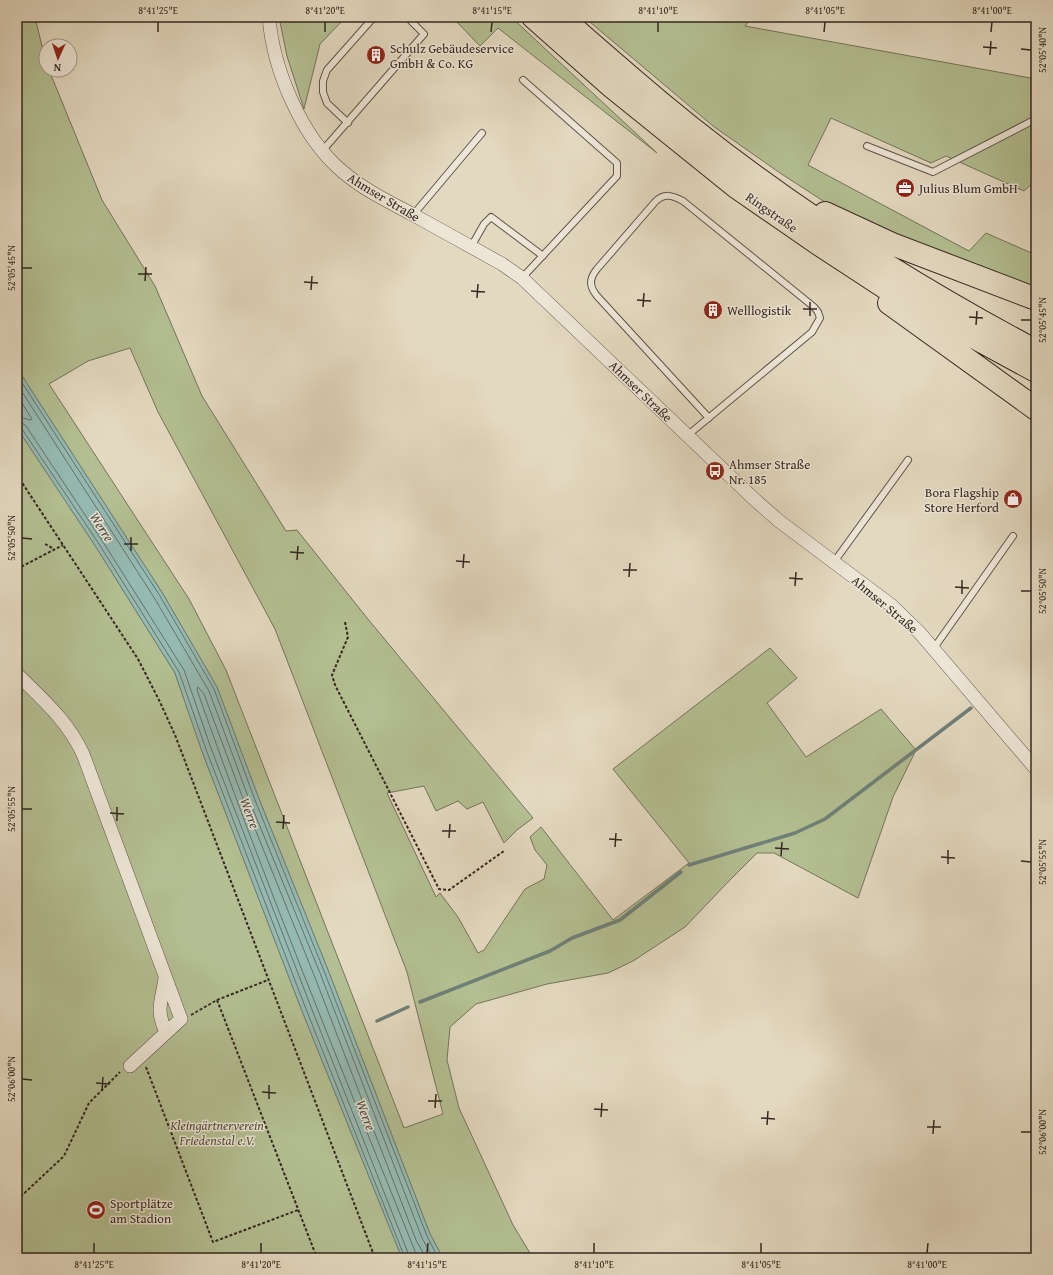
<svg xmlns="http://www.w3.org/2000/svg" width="1053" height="1275" font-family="'Gentium Book Plus',serif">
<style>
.green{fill:#b3bf92;stroke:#74745a;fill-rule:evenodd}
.water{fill:#95bab2;stroke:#6f8078}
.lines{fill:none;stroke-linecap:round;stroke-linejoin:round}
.shore{stroke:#65716a;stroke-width:1}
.stream{stroke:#6f8078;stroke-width:3.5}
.lane-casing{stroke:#605449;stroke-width:8}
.street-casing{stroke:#605449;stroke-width:14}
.highway-casing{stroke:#352821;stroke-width:24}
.path{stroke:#352821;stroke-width:2;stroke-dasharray:3 2;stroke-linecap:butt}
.lane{stroke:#ede6d6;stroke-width:6}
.street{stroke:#ede6d6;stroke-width:13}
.highway{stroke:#e3d9c0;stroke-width:22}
.ticks{fill:none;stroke:#352821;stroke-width:1.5}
.labels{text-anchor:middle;stroke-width:3;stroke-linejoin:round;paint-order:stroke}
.poi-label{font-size:13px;fill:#352821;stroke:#ede6d6;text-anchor:start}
.street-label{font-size:13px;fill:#352821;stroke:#ede6d6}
.park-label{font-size:13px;font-style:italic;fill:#544e3d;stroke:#ede6d6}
.water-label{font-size:14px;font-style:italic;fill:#4d4c45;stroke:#ede6d6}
.neatline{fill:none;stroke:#352821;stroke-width:1.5}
.ticks-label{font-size:10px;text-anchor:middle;fill:#352821}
</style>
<rect width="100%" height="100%" fill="#e3d9c0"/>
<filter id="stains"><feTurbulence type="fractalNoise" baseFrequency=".005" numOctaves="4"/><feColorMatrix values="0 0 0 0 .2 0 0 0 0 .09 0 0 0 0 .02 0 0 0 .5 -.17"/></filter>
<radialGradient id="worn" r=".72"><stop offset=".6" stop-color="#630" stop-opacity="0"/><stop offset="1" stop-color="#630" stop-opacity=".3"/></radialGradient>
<path class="green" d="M17,17H35L46,63V70H49L102,200L155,286L202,396L286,531L297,530L367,618L533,818L517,830L504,843L483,802L467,809L458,801L436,811L424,786L387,793L436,897L440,893L458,917L478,953L484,950L525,889L544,879L547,865L535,850L530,837L541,827L613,920L689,863L613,769L770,648L797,678L767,703L806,757L881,709L916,750L893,797L858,898L774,853H757L728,882L685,927L633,961L608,973L547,984L476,1004L450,1027L447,1060L459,1108L513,1225L533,1258H443L430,1234L328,970L259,799L217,687L163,594L17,368ZM130,348L158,412L275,629L407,972L443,1114L404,1128L226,670L189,599L49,384L88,361Z
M279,17H346L320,44L304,109L287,56Z
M452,17H511L657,153L498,28L480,46Z
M584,17H753L745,26L1036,79V180L1024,191L946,156L931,163L831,118L808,165L969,251L986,233L1036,255V288L941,253L831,206L780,173L713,126Z
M17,428L96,547L175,673L203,754L302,1011L402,1258H17Z"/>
<path class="water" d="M17,368L163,594L217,687L259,799L328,970L430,1234L443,1258H402L302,1011L203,754L175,673L96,547L17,428Z"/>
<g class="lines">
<path class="shore" d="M17,375L160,596L214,689L255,800L324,971L427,1236L438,1258
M17,384L155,599L209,691L250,802L320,973L422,1238L433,1258
M17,395L32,419L30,420L17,416
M17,422L22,423L26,426L103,542L184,670L212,751L311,1007L410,1258
M17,427L22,429L99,544L179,672L207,752L306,1009L405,1258
M416,1258L415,1251C340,1065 263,879 197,690L198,687L204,694L245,804L314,975L416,1240L426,1258"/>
<path class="stream" d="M689,865L795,833L825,819L971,708
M420,1002L550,951L572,938L620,920L681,872
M377,1021L408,1007"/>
<defs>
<path id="lane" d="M348,123L327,103L323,92V81L327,70L374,17
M867,146L933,172L1036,119
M323,150L424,34L407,17
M413,215L482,133
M471,247L484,224L491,217L543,256
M522,278L617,176V163L523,80
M688,435L812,332L820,318L818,312L814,307L683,201C672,195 664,193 655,202L597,269C589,279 589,286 597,296L709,418
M834,562L908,460
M934,648L1013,536"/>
<path id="street" d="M269,17C273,70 302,138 343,172C363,189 387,201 410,213C441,230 471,247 502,264L522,278L754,499L779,521L891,605L919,632L1036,769
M17,674C43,700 67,720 83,754L181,1019L130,1066
M165,978C162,1001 155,1009 166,1032"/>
<path id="highway" d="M533,17L612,87L736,187L817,243L898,296L1036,371
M562,17C583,37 606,56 628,75C753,184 889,273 1036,351
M825,213L892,244L1036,299
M889,303L1036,409"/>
</defs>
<use href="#lane" class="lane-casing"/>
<use href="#street" class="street-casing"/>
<use href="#highway" class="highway-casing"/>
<path class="path" d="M17,475L138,659L159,700L175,735L375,1258
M45,544L54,549
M17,569L63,545
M345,622L348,637L332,675L335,685L439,889L449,890L504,851
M217,1000L317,1258
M191,1015L217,1000L268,980
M146,1067L213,1242L298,1210
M17,1200L64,1156L89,1103L120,1072"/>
<use href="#lane" class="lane"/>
<use href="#street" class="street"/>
<use href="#highway" class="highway"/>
</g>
<path class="ticks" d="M158,32V22M325,32V22M491,32L492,22M658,32V22M824,32L825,22M991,32L992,22M983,47L997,48M1021,49L1031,50M990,55L991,41M22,268H32M138,274H152M145,281L146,267M304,282L318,283M311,290L312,276M471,291L485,292M477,298L478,284M637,300L651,301M643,307L644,293M803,309H817M810,316V302M969,317L983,318M1021,320H1031M976,325L977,311M22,538L32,539M124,544H138M131,551V537M290,552L304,553M297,560L298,546M456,561L470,562M463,568L464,554M623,570H637M629,577L630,563M789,578L803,579M795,586L796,572M955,587L969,588M1021,591H1031M962,594V580M22,809H32M110,813L124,814M117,821V807M276,822L290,823M283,829L284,815M442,831H456M449,838L450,824M609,839L622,840M615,847L616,833M775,848L789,849M781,856L782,842M941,857L955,858M1021,861L1031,862M948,864V850M22,1079L32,1080M96,1083L110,1084M102,1091L103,1077M262,1092L276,1093M269,1099V1085M428,1101H442M435,1108L436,1094M594,1109L608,1110M601,1117L602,1103M761,1118L775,1119M767,1125L768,1111M927,1127H941M1021,1132H1031M933,1134L934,1120M94,1253V1243M261,1253V1243M427,1253L428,1243M594,1253V1243M761,1253V1243M927,1253L928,1243"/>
<defs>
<symbol id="building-disc" viewBox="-11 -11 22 22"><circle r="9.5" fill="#8f2418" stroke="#ede6d6"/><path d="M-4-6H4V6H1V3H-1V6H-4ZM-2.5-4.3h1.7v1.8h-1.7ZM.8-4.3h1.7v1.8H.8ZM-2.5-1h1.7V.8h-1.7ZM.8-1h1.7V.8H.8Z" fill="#fff"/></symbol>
<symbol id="office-disc" viewBox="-11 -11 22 22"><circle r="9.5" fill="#8f2418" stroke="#ede6d6"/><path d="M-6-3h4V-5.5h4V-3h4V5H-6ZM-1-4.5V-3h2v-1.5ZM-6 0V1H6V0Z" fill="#fff"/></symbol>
<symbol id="bus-disc" viewBox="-11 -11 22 22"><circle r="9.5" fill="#8f2418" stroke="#ede6d6"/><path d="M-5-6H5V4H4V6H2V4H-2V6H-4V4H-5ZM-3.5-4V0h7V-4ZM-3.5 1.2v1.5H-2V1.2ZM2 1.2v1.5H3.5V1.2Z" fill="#fff"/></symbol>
<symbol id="shop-disc" viewBox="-11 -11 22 22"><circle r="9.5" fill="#8f2418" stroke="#ede6d6"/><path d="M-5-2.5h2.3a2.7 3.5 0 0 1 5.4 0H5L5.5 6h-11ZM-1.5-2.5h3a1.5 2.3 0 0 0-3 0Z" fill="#fff"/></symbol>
<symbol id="stadium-disc" viewBox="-11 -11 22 22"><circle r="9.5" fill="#8f2418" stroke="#ede6d6"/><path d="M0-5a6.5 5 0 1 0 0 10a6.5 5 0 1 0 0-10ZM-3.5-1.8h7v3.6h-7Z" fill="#fff"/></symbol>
</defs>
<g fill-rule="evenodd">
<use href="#building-disc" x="365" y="44" width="22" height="22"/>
<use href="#office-disc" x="894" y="177" width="22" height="22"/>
<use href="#building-disc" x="702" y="299" width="22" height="22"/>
<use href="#bus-disc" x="704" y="460" width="22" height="22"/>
<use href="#shop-disc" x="1002" y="488" width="22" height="22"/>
<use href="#stadium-disc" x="85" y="1199" width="22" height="22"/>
</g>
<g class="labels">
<g class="poi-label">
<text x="390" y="53">Schulz Gebäudeservice<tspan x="390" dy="15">GmbH &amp; Co. KG</tspan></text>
<text x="919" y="193">Julius Blum GmbH</text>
<text x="727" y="315">Welllogistik</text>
<text x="729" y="469">Ahmser Straße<tspan x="729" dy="15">Nr. 185</tspan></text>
<text x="999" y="497" text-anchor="end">Bora Flagship<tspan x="999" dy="15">Store Herford</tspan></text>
<text x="110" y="1208">Sportplätze<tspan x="110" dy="15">am Stadion</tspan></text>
</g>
<g class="street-label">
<text transform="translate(384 197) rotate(31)" y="5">Ahmser Straße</text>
<text transform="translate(772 212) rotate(35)" y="5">Ringstraße</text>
<text transform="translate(641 391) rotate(44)" y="5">Ahmser Straße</text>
<text transform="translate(885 604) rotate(40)" y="5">Ahmser Straße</text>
</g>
<g class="park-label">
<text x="217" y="1130">Kleingärtnerverein<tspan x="217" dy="15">Friedenstal e.V.</tspan></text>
</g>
<g class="water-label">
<text transform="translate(102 527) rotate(57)" y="5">Werre</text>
<text transform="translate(250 813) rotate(69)" y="5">Werre</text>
<text transform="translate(366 1115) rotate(69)" y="5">Werre</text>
</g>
</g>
<rect width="1053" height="1275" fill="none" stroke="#e3d9c0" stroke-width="44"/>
<g transform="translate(58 58) rotate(183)"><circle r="19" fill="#ede6d6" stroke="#a39a8e"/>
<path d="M0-3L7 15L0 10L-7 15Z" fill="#8f2418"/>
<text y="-6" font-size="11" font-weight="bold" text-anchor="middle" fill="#352821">N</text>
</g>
<rect x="22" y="22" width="1009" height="1231" class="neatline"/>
<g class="ticks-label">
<text x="158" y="14">8°41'25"E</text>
<text x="325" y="14">8°41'20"E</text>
<text x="492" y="14">8°41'15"E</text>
<text x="658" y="14">8°41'10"E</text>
<text x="825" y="14">8°41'05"E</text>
<text x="992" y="14">8°41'00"E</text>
<text transform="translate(1042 50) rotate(-90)" y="4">52°05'40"N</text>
<text transform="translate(11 268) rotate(-90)" y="4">52°05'45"N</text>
<text transform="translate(1042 320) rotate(-90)" y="4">52°05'45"N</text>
<text transform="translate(11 538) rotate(-90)" y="4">52°05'50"N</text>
<text transform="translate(1042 591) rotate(-90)" y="4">52°05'50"N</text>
<text transform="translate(11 809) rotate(-90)" y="4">52°05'55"N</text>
<text transform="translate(1042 862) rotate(-90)" y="4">52°05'55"N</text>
<text transform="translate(11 1079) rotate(-90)" y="4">52°06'00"N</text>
<text transform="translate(1042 1132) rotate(-90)" y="4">52°06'00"N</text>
<text x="94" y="1268">8°41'25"E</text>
<text x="261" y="1268">8°41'20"E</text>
<text x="427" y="1268">8°41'15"E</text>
<text x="594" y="1268">8°41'10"E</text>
<text x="761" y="1268">8°41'05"E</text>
<text x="927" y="1268">8°41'00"E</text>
</g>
<rect width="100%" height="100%" filter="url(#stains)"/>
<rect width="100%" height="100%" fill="url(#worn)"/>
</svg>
